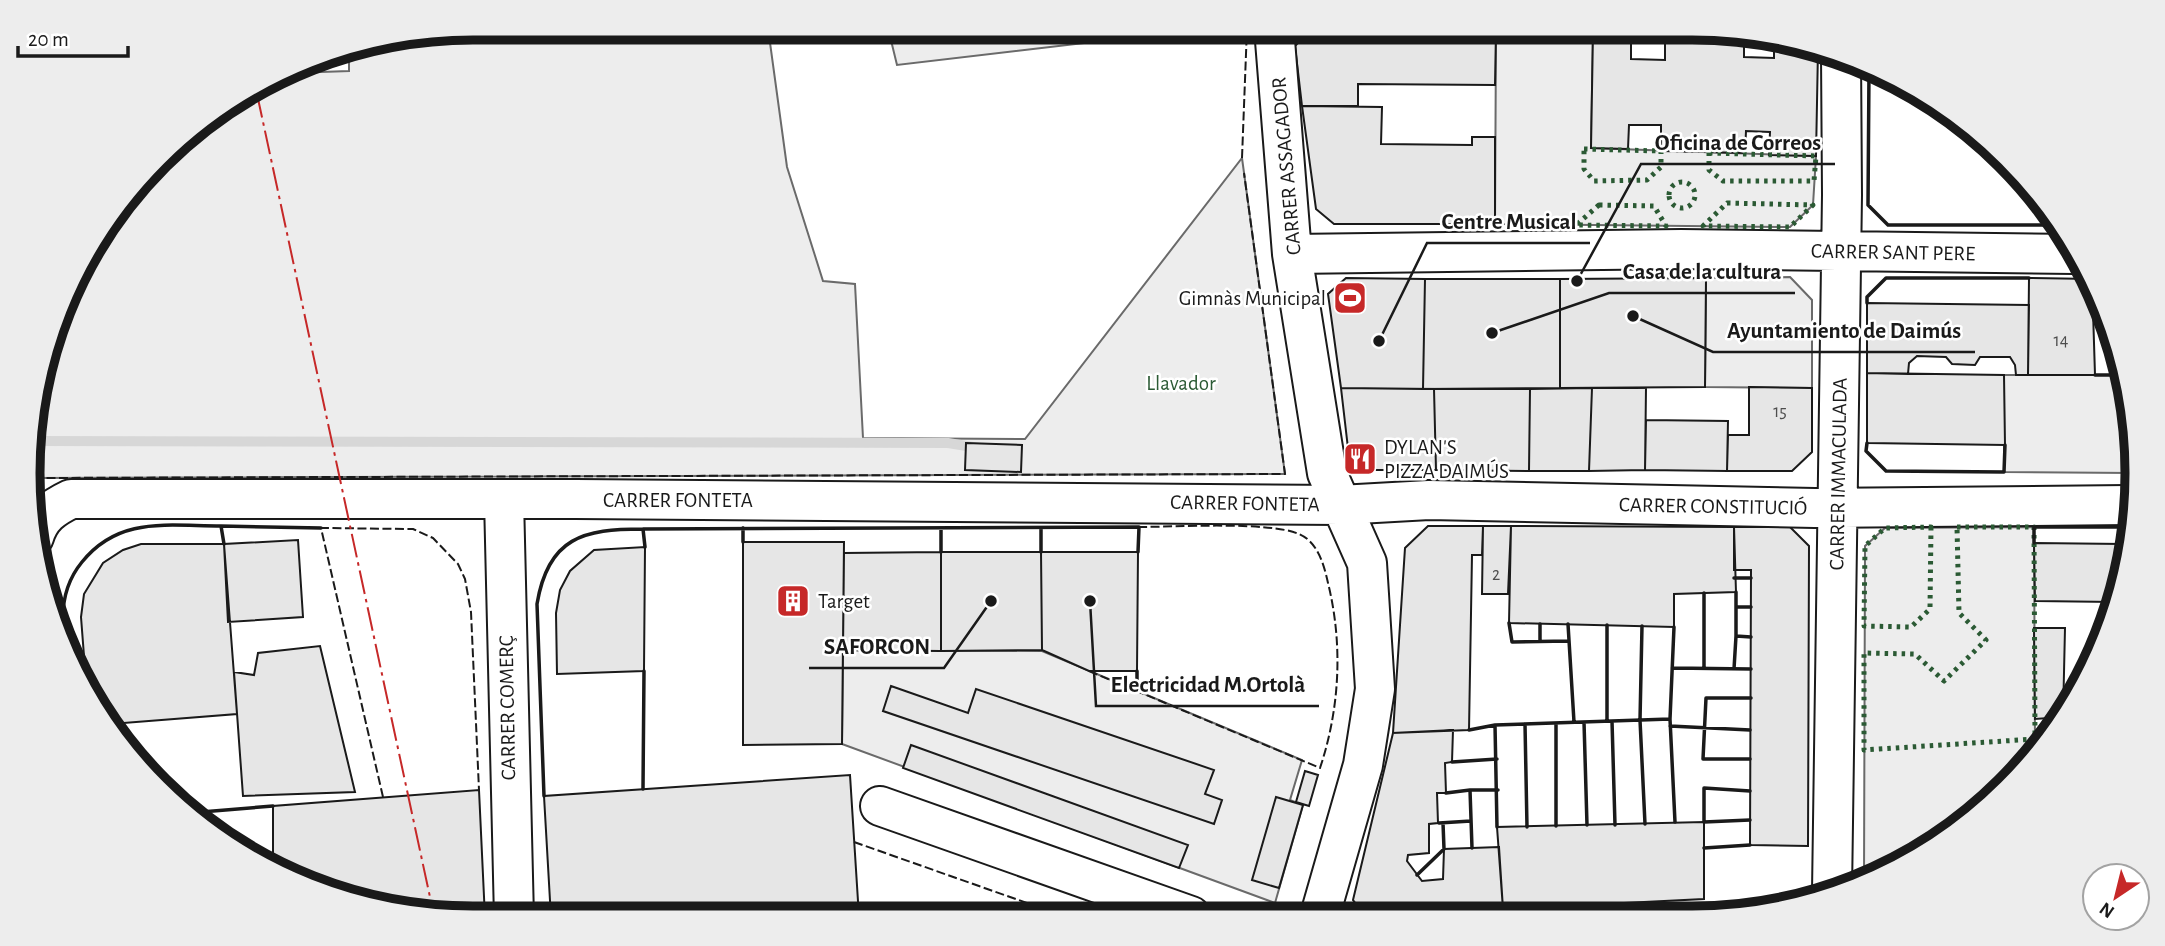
<svg xmlns="http://www.w3.org/2000/svg" width="2165" height="946" font-family="'Alegreya Sans',sans-serif">
<style>
.built{fill:#ededed;stroke:#6a6a6a;stroke-width:2}
.lines{fill:none;stroke-linecap:round;stroke-linejoin:round}
.stream{stroke:#d7d7d7;stroke-width:10}
.building{fill:#e6e6e6;stroke:#1a1a1a;stroke-width:2}
.minor-casing{stroke:#1a1a1a;stroke-width:42}
.minor{stroke:#fff;stroke-width:38}
.hedge{stroke:#2b5a34;stroke-width:5;stroke-dasharray:3.5 5;stroke-linecap:butt}
.fence{stroke:#1a1a1a;stroke-width:2;stroke-dasharray:9 3.5;stroke-linecap:butt}
.wall{stroke:#1a1a1a;stroke-width:3.5}
.power{stroke:#c62828;stroke-width:2;stroke-dasharray:24 5 3.5 5;stroke-linecap:butt}
.labels{text-anchor:middle;stroke-width:5;stroke-linejoin:round;paint-order:stroke}
.number-label{font-size:18px;fill:#4d4d4d}
.street-label{font-size:21px;fill:#1a1a1a;stroke:#fff}
.poi-label{font-size:21px;fill:#1a1a1a;stroke:#fff;text-anchor:start}
.park-label{font-size:21px;fill:#2b5a34;stroke:#fff}
.rim{fill:none;stroke:#1a1a1a;stroke-width:9}
.leader{fill:none;stroke:#1a1a1a;stroke-width:2.5}
.callout-dot{fill:#1a1a1a;stroke:#fff;stroke-width:2.5}
.callout-label{font-size:23px;text-anchor:middle;font-weight:bold;fill:#1a1a1a;stroke:#fff;stroke-width:5;stroke-linejoin:round;paint-order:stroke}
</style>
<rect width="100%" height="100%" fill="#fff"/>
<path class="built" d="M473,28H768L787,167L823,281L855,284L863,438L1025,439L1242,158L1285,474L34,478L36,387L88,250L180,138L292,73L349,71V49Z
M888,28H1212L897,65Z
M1496,30L1593,32L1591,148L1816,156L1813,205L1790,227L1495,224Z
M1790,277L1812,300V388L1705,387L1706,278Z
M2004,375H2118L2136,444L2132,473L2004,472Z
M2034,527L2035,749L1963,826L1864,883L1865,546L1885,528Z
M843,650L1042,651L1302,760L1290,800L1303,805L1275,903L842,744Z"/>
<g class="lines">
<path class="stream" d="M35,441L948,443L979,448"/>
</g>
<path class="building" d="M1312,28L1496,30L1495,85L1358,84V106H1302L1295,46Z
M1593,32H1631V59L1665,60V34L1744,37V57L1774,58V42L1818,49L1816,156L1769,155L1770,132L1746,131L1745,153L1661,151V125H1629L1628,149L1591,148Z
M1302,106L1382,107L1381,144L1472,145V137H1495V224H1334L1316,209Z
M1346,278L1425,279L1423,389L1341,388L1328,294Z
M1706,278L1705,387L1560,388V279Z
M2029,278L2092,279L2095,375H2028Z
M1425,279H1560V388L1423,389Z
M1867,303L2029,305L2028,375H2016L2015,365L2010,357H1980L1975,365L1952,364L1946,357L1917,356L1909,363L1908,374L1867,373Z
M1867,373L2004,375L2005,445L1867,443Z
M1749,387L1812,388V452L1792,471H1727L1728,435H1749Z
M1341,388L1434,389L1436,470H1365L1355,467L1349,457Z
M1592,388L1589,471H1529L1530,389Z
M1592,388H1646L1645,470L1589,471Z
M1434,389H1530L1529,471L1436,470Z
M1646,420L1728,421L1727,471L1645,470Z
M966,443L1022,445L1021,472L965,470Z
M1428,526H1483L1482,555H1472L1469,730L1393,733L1405,548Z
M1483,526H1511L1508,594H1482Z
M1511,526L1734,527L1736,592L1674,594V627L1509,623Z
M1734,527H1790L1809,546L1808,846L1750,845L1751,570H1734Z
M298,540L303,617L228,622L224,544Z
M743,542H844L842,744L743,745Z
M2034,543L2123,544L2115,602L2035,601Z
M141,544H224L237,714L111,724L87,695L81,617L84,594L103,563L123,550Z
M645,547L644,671L557,674L556,613L560,590L570,571L594,550Z
M941,552V651L843,650L844,553Z
M941,552H1041L1042,650L941,651Z
M1041,552H1138L1137,671H1089L1042,650Z
M2034,628H2065L2063,717L2035,719Z
M320,646L355,792L243,796L234,672L254,675L258,653Z
M891,686L968,713L976,689L1214,770L1205,794L1222,800L1214,824L883,711Z
M1453,730L1452,762L1445,763L1446,793H1437L1438,823L1429,824V853L1408,855L1407,861L1422,881L1443,879L1444,849L1499,847L1503,909L1432,915H1365L1353,900L1393,733Z
M911,745L1188,845L1179,868L903,768Z
M1305,771L1318,775L1309,806L1296,802Z
M850,775L859,917L551,918L544,796Z
M479,790L485,918L330,894L273,862V806Z
M1276,797L1303,805L1279,888L1252,880Z
M1704,822V899L1503,909L1497,827Z"/>
<g class="lines">
<defs>
<path id="minor" d="M1274,28L1292,254L1327,473L1367,563L1375,689L1363,765L1320,915
M1292,254L1681,249L2074,254
M504,499L514,918
M34,537C40,517 52,508 71,499H576L1340,505L1429,500L1815,508L2128,505
M880,806L1191,916
M1832,892L1842,195L1841,55"/>
</defs>
<use href="#minor" class="minor-casing"/>
<use href="#minor" class="minor"/>
<path class="hedge" d="M1509,30L1578,32
M1584,149L1661,151V167L1647,180L1594,181L1584,169Z
M1709,153L1816,156L1814,181H1723L1709,170Z
M1669 195a13 13 0 1 1 26 0a13 13 0 1 1-26 0Z
M1727,203L1813,205L1790,227L1703,226Z
M1599,205L1654,206L1666,226L1576,225Z
M1931,527L1930,609L1911,627L1864,626L1865,546L1885,528Z
M1957,527H2034L2035,739L1864,750V653L1915,654L1944,681L1986,640L1959,613Z"/>
<path class="fence" d="M1242,158L1247,28
M34,478L1285,474L1244,173
M1089,671L1320,768C1340,708 1343,644 1328,583C1324,565 1318,542 1299,534C1269,521 1175,527 1139,527
M383,797L321,528L413,529L433,538L458,564L465,579L471,612L479,790
M854,842L1064,916"/>
<path class="wall" d="M1869,71L1868,205L1888,225H2052
M1867,303V297L1886,278H2029
M2095,375H2118
M1867,443L1866,451L1886,471L2004,472L2005,445
M941,528V552
M643,529L1139,527L1138,552
M743,542V528
M2034,543V527H2125
M224,544L221,526L321,528
M1041,552V528
M1734,578H1751
M1736,592V636L1751,637
M1736,607H1751
M63,623C62,601 68,579 82,562C119,516 167,526 221,526
M1509,623L1512,642L1569,641
M1540,624V641
M1568,624L1574,722
M1607,625V721
M1642,626L1640,720L1645,824
M1674,627L1670,719L1675,822
M1672,668L1751,669
M1704,668V593
M1734,669L1736,636
M1137,691V671
M1612,721L1615,825
M1584,722L1587,825
M1556,723V826
M1525,724L1527,827
M1495,725L1497,827
M1670,726L1750,730
M1469,730L1495,725L1670,719
M1750,759H1703L1706,698H1751
M1452,762L1497,759
M643,789L644,671
M1446,793L1470,790
M544,796L537,604C548,537 584,529 643,529L645,547
M189,813L273,806
M1750,820L1704,822V788L1750,791
M1439,823L1471,821
M1472,848L1470,790H1498
M1704,848L1750,845
M1417,875L1444,849L1443,823"/>
<path class="power" d="M257,94L433,911"/>
</g>
<defs>
<symbol id="stadium-square" viewBox="-11 -11 22 22"><rect x="-9" y="-9" width="18" height="18" rx="4" fill="#c62828" stroke="#fff"/><path d="M0-5a6.5 5 0 1 0 0 10a6.5 5 0 1 0 0-10ZM-3.5-1.8h7v3.6h-7Z" fill="#fff"/></symbol>
<symbol id="restaurant-square" viewBox="-11 -11 22 22"><rect x="-9" y="-9" width="18" height="18" rx="4" fill="#c62828" stroke="#fff"/><path d="M-5-6h1v4h1v-4h1v4h1v-4h1v5L-1.5 .5V6h-2V.5L-5-1ZM5-6V6H3V1.5H1.5Q1.5-4 5-6Z" fill="#fff"/></symbol>
<symbol id="building-square" viewBox="-11 -11 22 22"><rect x="-9" y="-9" width="18" height="18" rx="4" fill="#c62828" stroke="#fff"/><path d="M-4-6H4V6H1V3H-1V6H-4ZM-2.5-4.3h1.7v1.8h-1.7ZM.8-4.3h1.7v1.8H.8ZM-2.5-1h1.7V.8h-1.7ZM.8-1h1.7V.8H.8Z" fill="#fff"/></symbol>
</defs>
<g fill-rule="evenodd">
<use href="#stadium-square" x="1331" y="279" width="38" height="38"/>
<use href="#restaurant-square" x="1341" y="440" width="38" height="38"/>
<use href="#building-square" x="774" y="582" width="38" height="38"/>
</g>
<g class="labels">
<g class="number-label">
<text x="2061" y="346">14</text>
<text x="1780" y="417">15</text>
<text x="1496" y="580">2</text>
</g>
<g class="street-label">
<text transform="translate(1286 166) rotate(-95)" y="7">CARRER ASSAGADOR</text>
<text transform="translate(1893 252) rotate(1)" y="7">CARRER SANT PERE</text>
<text transform="translate(1838 474) rotate(-89)" y="7">CARRER IMMACULADA</text>
<text x="678" y="507">CARRER FONTETA</text>
<text transform="translate(1245 503) rotate(1)" y="7">CARRER FONTETA</text>
<text transform="translate(1713 506) rotate(1)" y="7">CARRER CONSTITUCIÓ</text>
<text transform="translate(507 708) rotate(-91)" y="7">CARRER COMERÇ</text>
</g>
<g class="poi-label">
<text x="1326" y="305" text-anchor="end">Gimnàs Municipal</text>
<text x="1384" y="454">DYLAN'S<tspan x="1384" dy="24">PIZZA DAIMÚS</tspan></text>
<text x="818" y="608">Target</text>
</g>
<g class="park-label">
<text x="1181" y="390">Llavador</text>
</g>
</g>
<path d="M0 0H2165V946H0ZM473 40H1692A433 433 0 0 1 2125 473V473A433 433 0 0 1 1692 906H473A433 433 0 0 1 40 473V473A433 433 0 0 1 473 40Z" fill="#ededed" fill-rule="evenodd"/>
<path class="rim" d="M473 40H1692A433 433 0 0 1 2125 473V473A433 433 0 0 1 1692 906H473A433 433 0 0 1 40 473V473A433 433 0 0 1 473 40Z"/>
<path class="leader" d="M1577 281L1641 164H1835M1379 341L1427 243H1590M1492 333L1609 293H1795M1633 316L1713 352H1975M991 601L944 668H809M1090 601L1096 706H1319"/>
<g class="callout-dot">
<circle cx="1577" cy="281" r="7"/>
<circle cx="1379" cy="341" r="7"/>
<circle cx="1492" cy="333" r="7"/>
<circle cx="1633" cy="316" r="7"/>
<circle cx="991" cy="601" r="7"/>
<circle cx="1090" cy="601" r="7"/>
</g>
<g class="callout-label">
<text x="1738" y="150">Oficina de Correos</text>
<text x="1509" y="229">Centre Musical</text>
<text x="1702" y="279">Casa de la cultura</text>
<text x="1844" y="338">Ayuntamiento de Daimús</text>
<text x="877" y="654">SAFORCON</text>
<text x="1208" y="692">Electricidad M.Ortolà</text>
</g>
<g transform="translate(2116 897) rotate(215)"><circle r="33" fill="#ffffff" stroke="#a3a3a3" stroke-width="2"/>
<path d="M0-5L12 26L0 18L-12 26Z" fill="#c62828"/>
<text y="-10" font-size="19" font-weight="bold" text-anchor="middle" fill="#1a1a1a">N</text>
</g>
<path d="M18 46v10h110v-10" fill="none" stroke="#1a1a1a" stroke-width="3.5"/>
<text x="28" y="46" font-size="21" fill="#1a1a1a" stroke="#ffffff" stroke-width="5" paint-order="stroke">20 m</text>
</svg>
